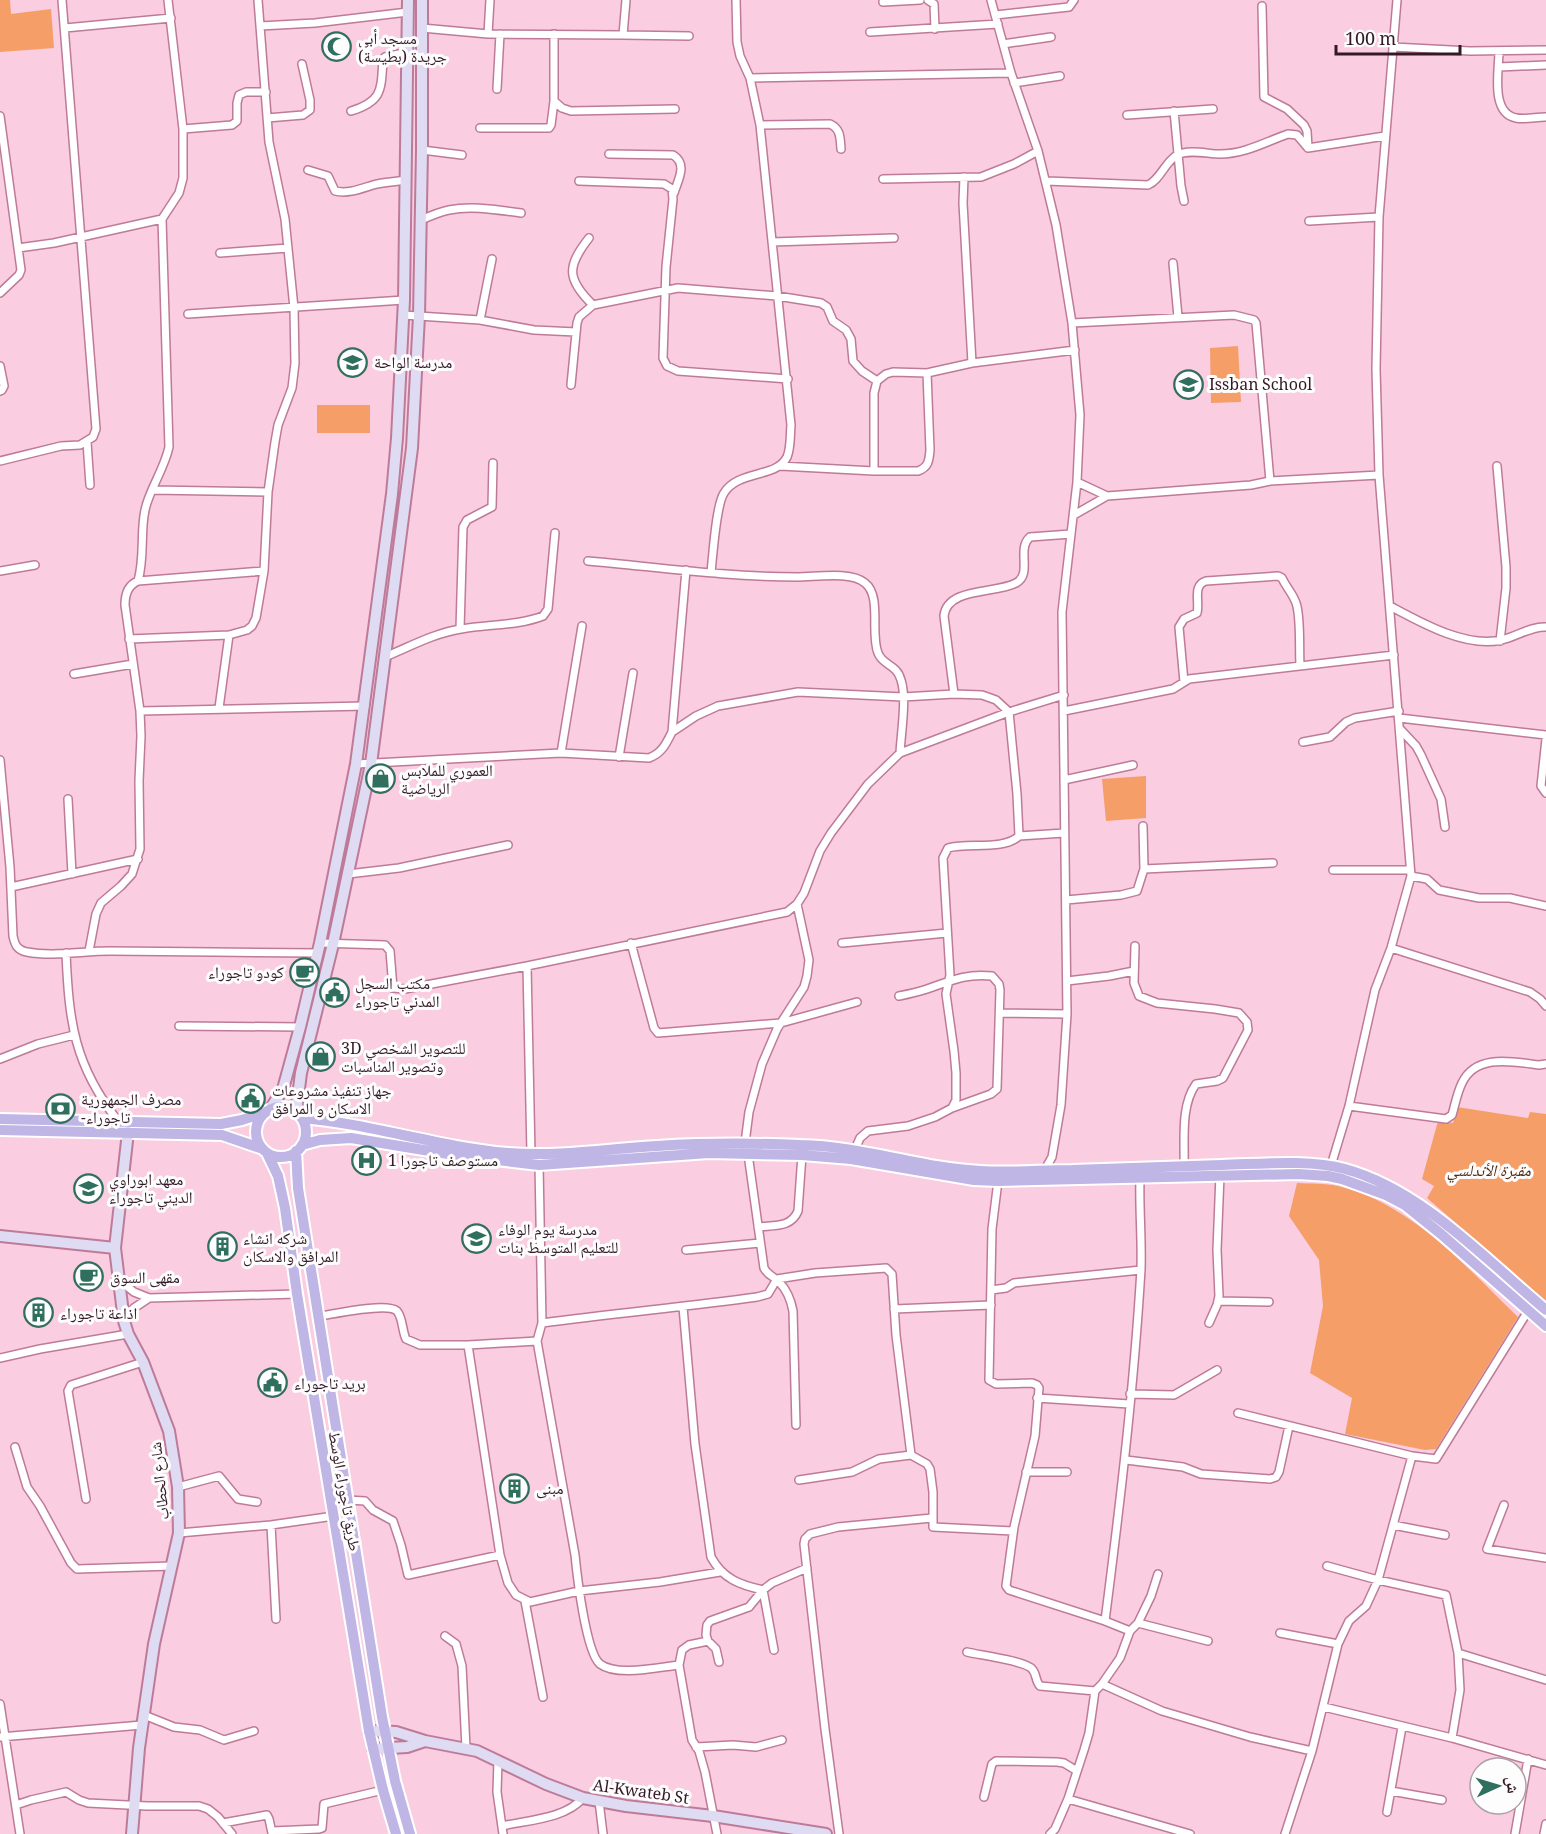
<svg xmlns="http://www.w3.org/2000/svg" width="1546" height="1834" font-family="Georgia,'Noto Naskh Arabic',serif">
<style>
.green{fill:#f69e68}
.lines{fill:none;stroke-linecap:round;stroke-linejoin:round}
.street-casing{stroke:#be7b99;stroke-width:10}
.secondary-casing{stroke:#be7b99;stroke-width:14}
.primary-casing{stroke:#fff;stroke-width:14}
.street{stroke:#fff;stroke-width:7}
.secondary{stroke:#dfdbf2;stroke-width:10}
.primary{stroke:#bfb6e6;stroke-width:10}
.labels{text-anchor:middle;stroke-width:6;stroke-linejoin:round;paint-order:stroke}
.poi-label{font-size:16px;fill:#341a26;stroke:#fdfdfd;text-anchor:start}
.park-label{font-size:16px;font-style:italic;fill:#522c13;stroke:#fdfdfd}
.street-label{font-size:16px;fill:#341a26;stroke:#fdfdfd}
</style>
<rect width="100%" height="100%" fill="#facde0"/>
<path class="green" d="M0,0H10L11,14L51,9L54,48L0,52Z
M1238,346L1241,402L1211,403L1210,348Z
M317,405H370V433H317Z
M1146,776V818L1106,821L1102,779Z
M1457,1107L1528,1118L1530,1112L1546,1114V1301L1427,1198L1434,1186L1422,1179L1438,1121L1453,1123Z
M1297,1183C1310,1184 1325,1183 1338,1186C1412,1204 1465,1266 1518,1317L1436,1449L1425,1450L1345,1434L1352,1398L1310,1373L1323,1306L1319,1260L1289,1216Z"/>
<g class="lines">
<defs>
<path id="street" d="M928,0L934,4L935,29
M991,0L1011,73L1038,151L1056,225L1072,323L1080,415L1077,482L1062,612L1067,1014L1061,1105L1052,1157L1043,1173
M883,2L920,0
M1262,6L1264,97L1287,109L1304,125L1307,131L1308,148
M996,15L1069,7L1074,0
M260,26L315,23L408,12
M65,28L171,18
M422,28L488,34L623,35L626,0
M870,32L998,24
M488,34L490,0
M554,34V101L562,108L571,111L675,109
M623,35L689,36
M1003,44L1051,37
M1393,47L1470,51L1546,50
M1499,51C1499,70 1490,113 1516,118C1525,120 1536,117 1545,117
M1499,67L1546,65
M750,78L1011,73
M1014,83L1060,76
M497,89L500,34
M351,111C383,101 381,90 383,59L385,57L408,52
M1174,111L1181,186L1184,201
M1127,115L1213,109
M0,116L21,270L19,275L0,293
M267,118L303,115L310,110V100L302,64
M760,125L830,124C841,129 840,138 841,149
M480,128H549L551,125L554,101
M183,129L232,125L237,121V103L239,95L246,92H266
M422,150L462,155
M609,154L673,155C688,164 678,180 674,193
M308,170L328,176L335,191C348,194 360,189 373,185C383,182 395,182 406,180
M964,177L963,203L972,363
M883,179L981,177L1014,164L1038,151
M579,181L664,184L672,189L673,199L666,267L663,358L667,366L678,371L788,379
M1046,181L1148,185C1160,180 1165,162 1177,155C1189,149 1208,154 1220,154C1245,154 1265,142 1288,134L1297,135L1308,148L1385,136
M162,219L179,193L183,178V129L168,0
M421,220C430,216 439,212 449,210C472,205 498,210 521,213
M1309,221L1379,217
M589,238C567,266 566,279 593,305
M772,242L894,238
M18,248L54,243L162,219L169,447C164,470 149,490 145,510C140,533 145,556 138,581
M220,253L288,248
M1173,263L1178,317
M188,314L404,300
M403,315L480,320L534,330L576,332
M480,320L492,259
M1072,323L1234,315L1254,320L1256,323L1270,481
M0,366L4,386L2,390L0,391
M571,385L577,323L579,317L593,305L678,288L777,296L821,303L827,307L833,321L846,330L851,339L853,361L862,371L877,381
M87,442L90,485
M0,461L61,446L80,445L93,437L96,429L62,0
M780,466L874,471H918C929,467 929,460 930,450L927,373
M1497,466L1506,567V588L1500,641
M874,471V393L877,381L886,374L893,372L927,373L972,363L1075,350
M1077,482L1107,496
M153,490L268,492
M1074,515L1107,496L1251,485L1270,481L1379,475
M588,561C657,567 728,577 798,577C816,577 851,571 865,583C882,596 870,634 878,653C883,666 897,664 901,680C907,698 901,733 900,753
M0,571L35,565
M711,572C713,555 716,505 724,493C738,470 777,478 787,457C791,448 790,435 791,425L760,125L750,78L740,56L737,42L736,0
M1390,606C1420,622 1465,648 1501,640C1516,637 1531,626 1546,627
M460,629L463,527L467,520L492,507L493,463
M129,639L229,635L247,630L252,626L256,618L264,571L268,492L275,442L278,425L292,388L295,363L294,308L285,219L269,142L258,0
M387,656C411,646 435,633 461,629C488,624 517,626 543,616L548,609L555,533
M74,674L133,664
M1184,682L1179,627L1184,619L1197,613C1200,602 1192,585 1206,581L1278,576L1282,578C1286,587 1293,594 1296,603C1301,616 1299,650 1300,665
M954,694L944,616C947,587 996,594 1016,583C1033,574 1016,549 1030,537L1071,534
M219,708L229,635
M140,711L365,706
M1064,711L1173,689L1189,679L1394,655
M1399,718L1546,735
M1400,729L1416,746L1421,755L1441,799L1445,827
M672,732L696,716L718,706L798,692L903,697L954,694L982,695L996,700L1009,712L1017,794L1019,836L1064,833
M1546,739L1541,786L1546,793
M1303,742L1330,737L1346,722L1355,718L1399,711
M561,753L649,758C662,753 666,744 672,732L686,570
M619,757L633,673
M0,760L10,867L13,936C15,945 17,950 27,952C53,957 83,951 110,951C179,952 248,952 317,953
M356,764L561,753L582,626
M1064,780L1133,765
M68,799L72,874
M1144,869L1273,863
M1333,870H1410
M348,874L399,868L508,845
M1411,876L1427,879L1439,890L1479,898H1510L1546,906
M11,887L138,859
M1066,900L1121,895L1137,891L1144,869L1143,826
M320,943L385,945L390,951L393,988L405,989L527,966L787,912L797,904L804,893L820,851L831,833L868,784L900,753L1009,712L1064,695
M631,943L654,1028L658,1033L781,1023L857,1002
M842,943L947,933
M1135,946L1134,983L1139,996L1157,1003L1215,1009L1239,1013L1247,1022L1248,1030L1223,1078L1217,1081L1196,1084C1180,1106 1185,1141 1184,1167
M1391,948L1530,992L1540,999L1546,1006
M89,951L96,914L101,903L121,886L132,874L140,849L139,781L141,736L140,711L125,605C125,595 128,585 138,581L264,571
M66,953C69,1022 74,1065 118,1121
M527,966L531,1154
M1067,981L1109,976L1134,971
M899,996C909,994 918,992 927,989C950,981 966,973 992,976L999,984L1000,990L997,1089L991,1094L952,1108
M1000,1013L1067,1014
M179,1026L300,1027
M0,1059L38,1044L74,1035
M1349,1106L1446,1119L1452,1115C1455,1105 1457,1093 1462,1083C1476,1053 1514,1062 1539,1065L1546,1064
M745,1143L749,1112L762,1064L777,1029L804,987L807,976L809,960L797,904
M748,1154L764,1268C768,1276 774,1276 779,1282C787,1290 791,1300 793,1311L796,1425
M853,1154L860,1138L868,1131L908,1126L935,1117L952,1108L956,1100V1073L954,1051L946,994L950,975L943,858L948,848C968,842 1003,851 1019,836
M539,1165L542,1323L537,1341L575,1555C577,1575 586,1653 600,1664C617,1677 659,1667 679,1665
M1330,1169L1349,1106L1375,990L1391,948L1411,876L1379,475L1376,369L1379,217L1397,0
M998,1181L992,1229L989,1380L996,1384L1032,1383L1037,1385L1039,1388L1035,1436L1014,1527L1006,1586L1009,1590L1105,1621L1130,1631
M758,1227C774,1225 791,1228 798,1211L802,1155
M686,1250L760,1243
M119,1280L134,1292L149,1298L297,1294
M991,1290L1006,1288L1014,1283L1141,1270
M1218,1301L1269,1302
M683,1307L695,1444L711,1557C723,1579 740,1585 763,1590
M894,1309L991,1305
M320,1316C334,1314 387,1302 397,1311C403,1318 402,1331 406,1339L420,1345H468L537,1341
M124,1320L134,1308L149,1298
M542,1323C614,1313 686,1307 757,1297L768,1294L777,1279L815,1273L886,1268L892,1274L896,1335L911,1455
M1209,1323L1217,1305L1219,1296L1217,1250L1220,1175
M468,1345L500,1555L508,1583L516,1595L530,1602L579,1591L660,1582L720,1572
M0,1358L40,1349L128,1334
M1130,1394L1174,1395L1217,1370
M1037,1398L1129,1404
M1238,1413L1412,1456L1436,1459L1528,1311
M15,1447L27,1487L40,1506L71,1563L77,1569L172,1566
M1126,1460L1183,1467L1201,1474L1270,1479L1276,1477L1279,1472L1289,1426
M1026,1472H1067
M799,1480L852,1472L879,1459L911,1455L927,1464L930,1469L933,1492V1527L1013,1531
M178,1487L219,1476L238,1499L257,1502
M86,1499L68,1391L71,1385L143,1362
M348,1500L365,1501L373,1510L393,1521L401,1545L408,1575L500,1555
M1504,1505L1487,1549L1546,1558
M271,1525L276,1619
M1393,1525L1445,1535
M179,1533L271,1525L334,1516
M1327,1566L1378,1580L1446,1595L1458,1653L1460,1690L1452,1738
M763,1590L774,1650
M525,1601L543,1697
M1105,1621C1120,1504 1134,1387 1141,1269C1142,1238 1139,1208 1140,1178
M1138,1623L1151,1596L1158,1574
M1280,1633L1338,1644
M445,1636L456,1644L462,1666L466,1748
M708,1641L689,1645L682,1650L679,1665L692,1740L699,1751L705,1772L717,1834
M967,1652C979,1655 1026,1661 1032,1669C1037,1674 1035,1681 1040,1686L1095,1691
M1458,1653L1546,1680
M719,1662L716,1649L708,1641L706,1635L707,1625L710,1621L749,1607L763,1590L772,1583L807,1568
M1102,1684L1162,1711L1250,1737L1312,1751
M0,1704L20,1834
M1324,1707L1452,1738L1546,1765
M144,1715L174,1727L200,1730L224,1740L254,1731
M0,1737L142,1725
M696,1747L733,1745L756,1747L782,1740
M498,1761L497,1792L503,1834
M1391,1791L1442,1800
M984,1797L992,1764L996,1761L1057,1762L1064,1763L1077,1771
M1068,1799L1190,1834
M599,1801L603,1834
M16,1805L31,1800L66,1792L79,1800L88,1803L147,1806H199L208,1809L218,1817L232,1834
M1387,1812L1402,1727
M223,1823L267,1815L269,1819L272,1833
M502,1826C528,1820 565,1819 583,1798
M272,1831L319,1829L322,1828L324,1804L383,1790
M839,1834L825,1729L804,1544L805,1539L810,1534L838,1527L932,1518
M1050,1834L1055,1829L1068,1799L1084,1750L1089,1733L1095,1691L1102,1684L1120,1658L1130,1631L1138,1623L1208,1641
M1285,1834L1312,1751L1338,1644L1349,1621L1366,1606L1378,1580L1412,1456
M1515,1834L1528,1759
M1544,1834L1546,1824"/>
<path id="secondary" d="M271,1108L283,1089L300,1027L320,943L356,764L392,494L397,438L404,300L408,0
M296,1112L301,1073L333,944L371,764L412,448L419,316L422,150V0
M128,1132L115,1248L124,1321L128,1334L143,1362L169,1431L178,1487L179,1533L154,1644L139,1748L132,1834
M0,1236L115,1248
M369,1731L396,1732L425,1741L477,1751L546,1784L583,1798L626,1806L713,1816L826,1834
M373,1749L407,1747L425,1741"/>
<path id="primary" d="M256 1132a25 25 0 1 1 50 0a25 25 0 1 1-50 0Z
M302,1118C372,1124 438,1147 508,1153C558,1157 607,1149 657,1146C705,1143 753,1143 801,1145C862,1146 920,1168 981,1171C1011,1173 1042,1170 1072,1170C1122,1168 1172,1167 1222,1165C1260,1164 1309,1159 1345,1169C1422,1190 1486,1260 1546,1310
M0,1119L221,1124L242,1120L263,1113
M0,1130L222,1135L263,1149
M302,1145L320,1140L351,1138L454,1155L539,1165L709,1153L802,1155L851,1159L974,1180L998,1181L1298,1174L1328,1176L1342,1179L1386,1195L1405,1205L1441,1234L1546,1326
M296,1151L298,1188L382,1717L395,1781L410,1834
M267,1153L278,1176L285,1208L297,1294L369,1731L383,1790L396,1834"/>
</defs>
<use href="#street" class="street-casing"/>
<use href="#secondary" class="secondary-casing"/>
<use href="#primary" class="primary-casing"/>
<use href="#street" class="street"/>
<use href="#secondary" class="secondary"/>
<use href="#primary" class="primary"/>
</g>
<defs>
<symbol id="mosque-ring" viewBox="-11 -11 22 22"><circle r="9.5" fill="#fdfdfd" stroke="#306f5d" stroke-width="1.5"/><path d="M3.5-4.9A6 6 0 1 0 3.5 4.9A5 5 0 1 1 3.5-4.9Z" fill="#306f5d"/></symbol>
<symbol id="school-ring" viewBox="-11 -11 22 22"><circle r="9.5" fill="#fdfdfd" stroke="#306f5d" stroke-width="1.5"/><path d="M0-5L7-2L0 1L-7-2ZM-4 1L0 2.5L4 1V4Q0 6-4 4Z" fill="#306f5d"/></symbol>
<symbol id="shop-ring" viewBox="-11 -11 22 22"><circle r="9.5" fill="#fdfdfd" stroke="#306f5d" stroke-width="1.5"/><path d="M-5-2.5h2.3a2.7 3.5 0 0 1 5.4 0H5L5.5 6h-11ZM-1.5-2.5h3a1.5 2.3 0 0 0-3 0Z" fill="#306f5d"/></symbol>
<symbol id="cafe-ring" viewBox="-11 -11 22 22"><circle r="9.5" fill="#fdfdfd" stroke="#306f5d" stroke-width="1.5"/><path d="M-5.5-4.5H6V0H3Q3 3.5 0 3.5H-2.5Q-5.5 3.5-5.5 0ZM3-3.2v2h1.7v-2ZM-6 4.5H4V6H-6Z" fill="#306f5d"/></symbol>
<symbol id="civic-ring" viewBox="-11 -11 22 22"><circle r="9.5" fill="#fdfdfd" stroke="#306f5d" stroke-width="1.5"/><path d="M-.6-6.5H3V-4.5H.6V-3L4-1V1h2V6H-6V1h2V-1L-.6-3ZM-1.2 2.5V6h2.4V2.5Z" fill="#306f5d"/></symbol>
<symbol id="bank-ring" viewBox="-11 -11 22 22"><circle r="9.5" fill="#fdfdfd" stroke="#306f5d" stroke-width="1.5"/><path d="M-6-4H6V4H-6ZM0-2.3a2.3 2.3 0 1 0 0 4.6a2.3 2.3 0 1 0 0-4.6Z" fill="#306f5d"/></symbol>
<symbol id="hospital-ring" viewBox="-11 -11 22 22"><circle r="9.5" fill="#fdfdfd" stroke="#306f5d" stroke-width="1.5"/><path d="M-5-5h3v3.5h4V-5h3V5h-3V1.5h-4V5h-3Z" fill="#306f5d"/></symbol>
<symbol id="building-ring" viewBox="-11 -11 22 22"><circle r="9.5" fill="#fdfdfd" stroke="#306f5d" stroke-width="1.5"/><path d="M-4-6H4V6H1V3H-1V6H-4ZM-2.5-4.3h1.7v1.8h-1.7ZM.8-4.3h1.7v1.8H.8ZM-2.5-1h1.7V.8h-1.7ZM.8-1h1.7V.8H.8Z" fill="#306f5d"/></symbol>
</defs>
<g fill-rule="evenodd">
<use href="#mosque-ring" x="320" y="30" width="33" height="33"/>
<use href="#school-ring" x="336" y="346" width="33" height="33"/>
<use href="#school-ring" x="1172" y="368" width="33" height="33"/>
<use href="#shop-ring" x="364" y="762" width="33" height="33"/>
<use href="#cafe-ring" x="288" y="956" width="33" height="33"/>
<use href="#civic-ring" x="318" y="976" width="33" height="33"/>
<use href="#shop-ring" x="304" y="1040" width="33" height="33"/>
<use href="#civic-ring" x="234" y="1082" width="33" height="33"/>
<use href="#bank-ring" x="44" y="1092" width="33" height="33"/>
<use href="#hospital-ring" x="350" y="1144" width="33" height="33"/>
<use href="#school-ring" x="72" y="1172" width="33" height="33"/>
<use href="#school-ring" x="460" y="1222" width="33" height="33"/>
<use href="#building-ring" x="206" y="1230" width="33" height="33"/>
<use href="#cafe-ring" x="72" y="1260" width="33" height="33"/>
<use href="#building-ring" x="22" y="1296" width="33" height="33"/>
<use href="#civic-ring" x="256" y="1366" width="33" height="33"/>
<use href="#building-ring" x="498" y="1472" width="33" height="33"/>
</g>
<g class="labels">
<g class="poi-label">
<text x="358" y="44">مسجد أبي<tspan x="358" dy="18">جريدة (بطيسة)</tspan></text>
<text x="374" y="368">مدرسة الواحة</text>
<text x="1209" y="390">Issban School</text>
<text x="401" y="776">العموري للملابس<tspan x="401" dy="18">الرياضية</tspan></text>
<text x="284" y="978" text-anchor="end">كودو تاجوراء</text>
<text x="355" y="989">مكتب السجل<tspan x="355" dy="18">المدني تاجوراء</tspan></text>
<text x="341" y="1054">3D للتصوير الشخصي<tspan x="341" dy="18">وتصوير المناسبات</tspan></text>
<text x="272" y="1096">جهاز تنفيذ مشروعات<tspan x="272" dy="18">الاسكان و المرافق</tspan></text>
<text x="81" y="1105">مصرف الجمهورية<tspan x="81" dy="18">-تاجوراء</tspan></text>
<text x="388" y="1166">مستوصف تاجورا 1</text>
<text x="109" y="1185">معهد ابوراوي<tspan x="109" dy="18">الديني تاجوراء</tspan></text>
<text x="498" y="1235">مدرسة يوم الوفاء<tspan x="498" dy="18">للتعليم المتوسط بنات</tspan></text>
<text x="243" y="1244">شركه انشاء<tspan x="243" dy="18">المرافق والاسكان</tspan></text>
<text x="110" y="1283">مقهى السوق</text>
<text x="60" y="1319">اذاعة تاجوراء</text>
<text x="294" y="1389">بريد تاجوراء</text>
<text x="536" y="1494">مبنى</text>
</g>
<g class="park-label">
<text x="1489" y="1176">مقبرة الأندلسي</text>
</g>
<g class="street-label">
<text transform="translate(159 1481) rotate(-96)" y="6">شارع الحطاب</text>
<text transform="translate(345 1491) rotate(80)" y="6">طريق تاجوراء الوسط</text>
<text transform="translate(641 1791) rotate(8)" y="6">Al-Kwateb St</text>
</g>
</g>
<g transform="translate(1498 1786) rotate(86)"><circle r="28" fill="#fdfdfd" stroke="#ada2a7" stroke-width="1.5"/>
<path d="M0-4.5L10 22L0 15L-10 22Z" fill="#306f5d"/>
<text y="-9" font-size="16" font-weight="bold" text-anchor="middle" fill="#341a26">ش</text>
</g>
<path d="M1336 45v9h124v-9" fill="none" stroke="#341a26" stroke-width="3"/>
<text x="1345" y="45" font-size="18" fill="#341a26" stroke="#fdfdfd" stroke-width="4.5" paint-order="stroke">100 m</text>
</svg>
